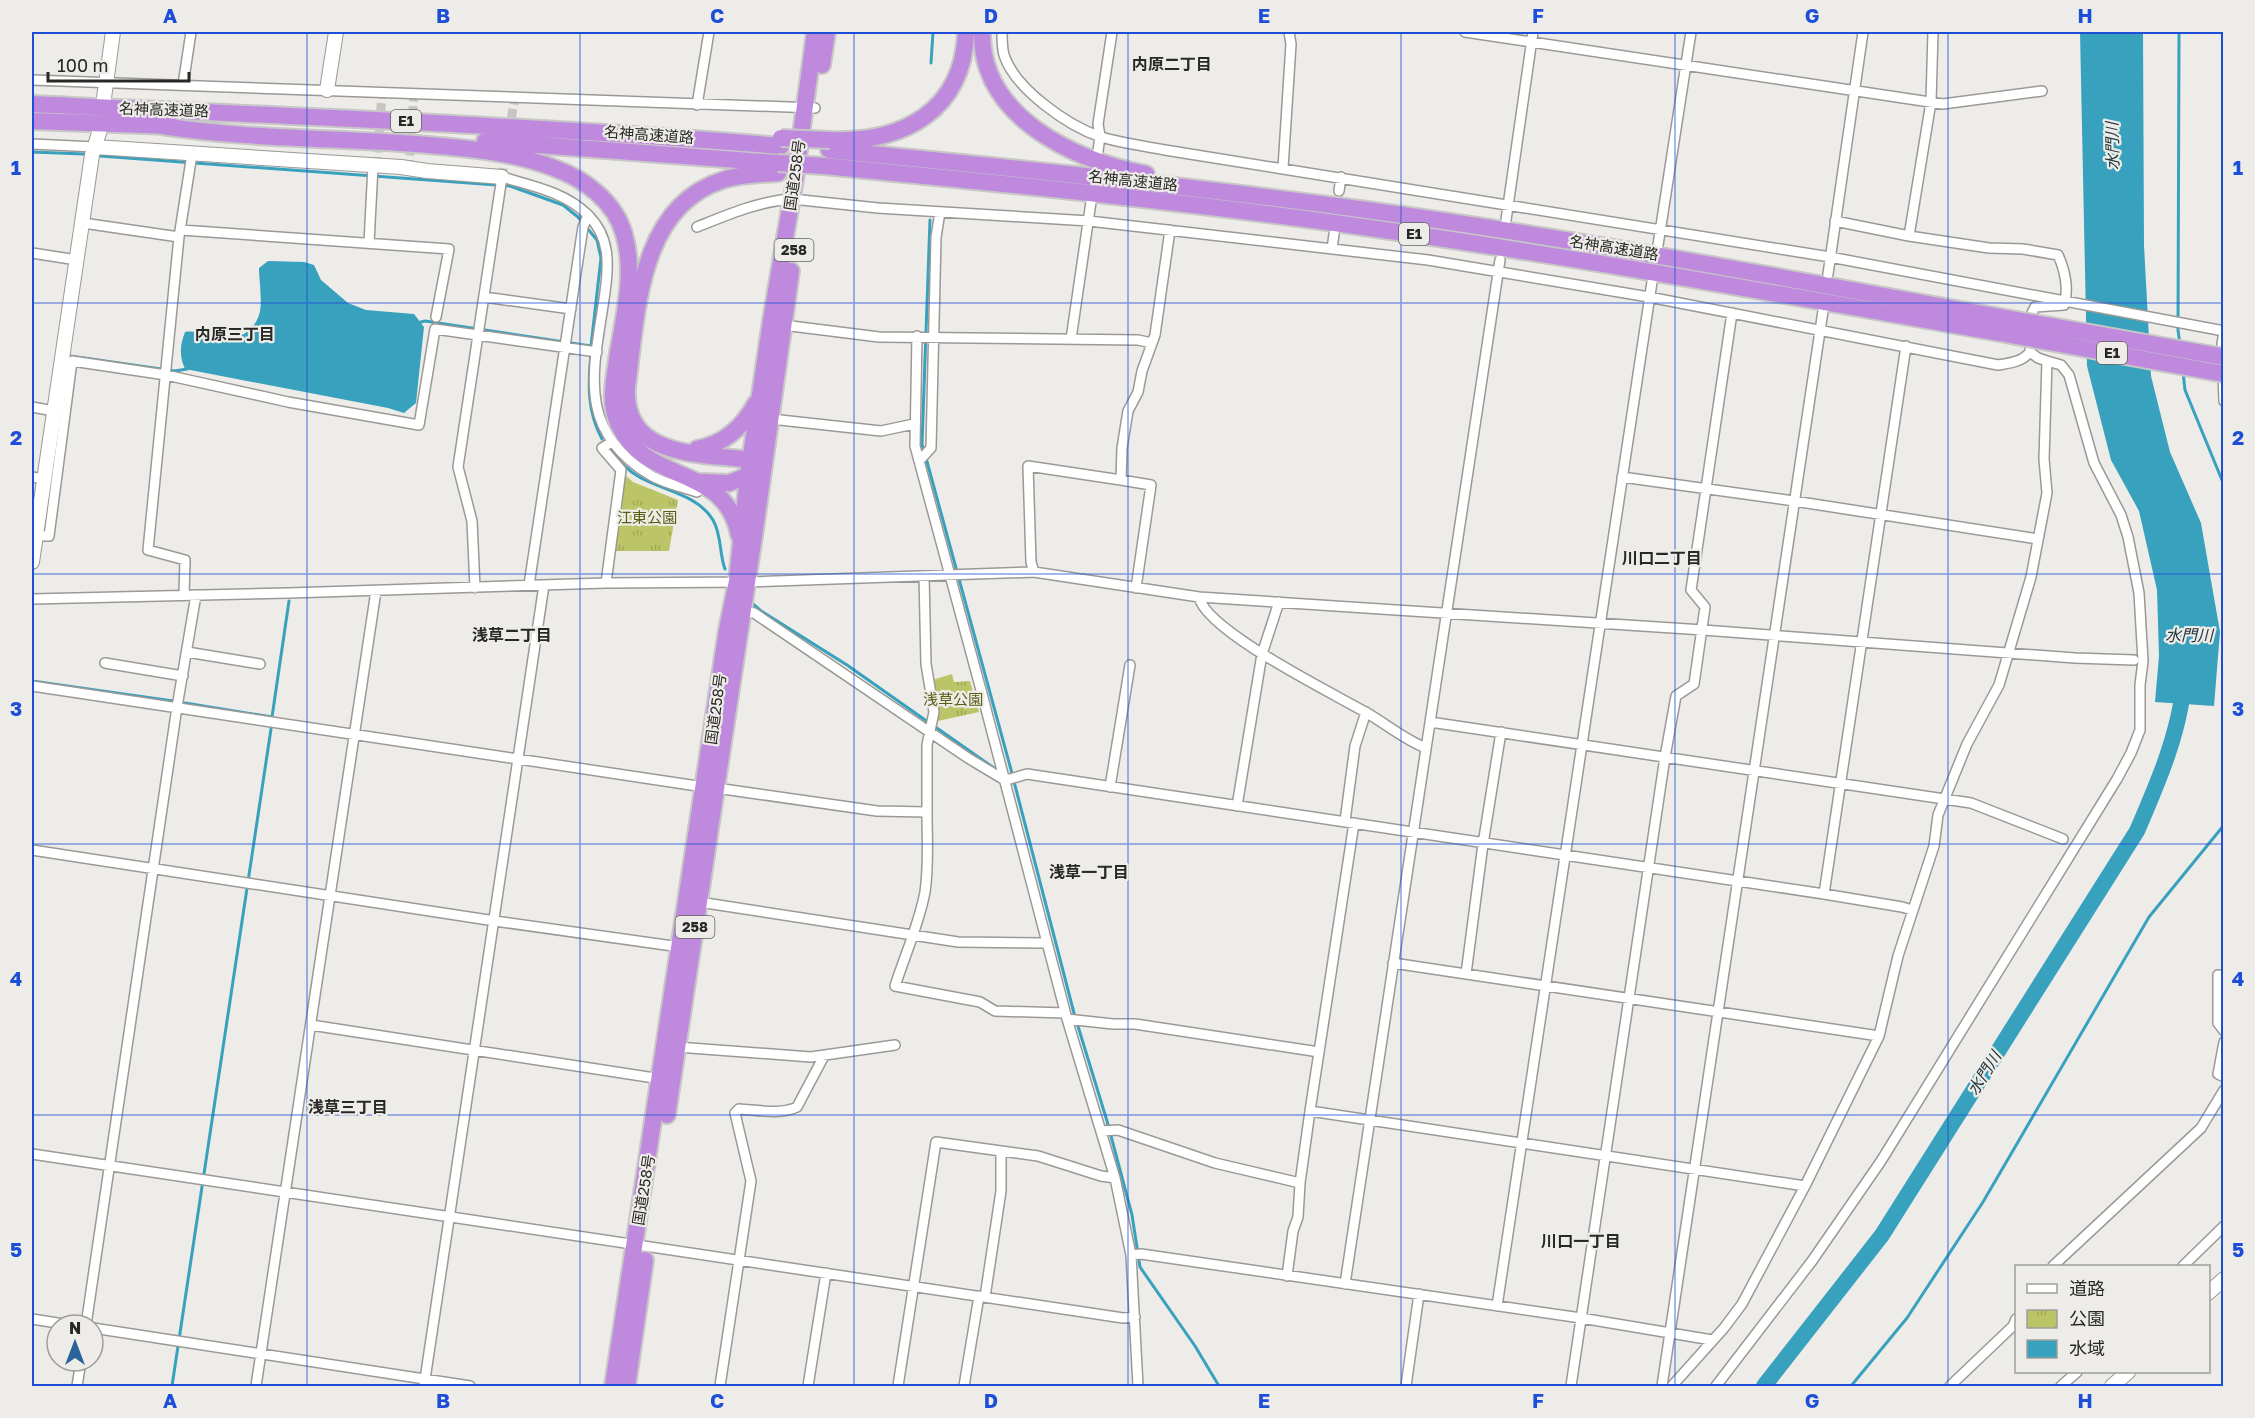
<svg xmlns="http://www.w3.org/2000/svg" width="2255" height="1418" font-family="'Golos Text','Noto Sans JP',sans-serif">
<style>
.park{fill:url(#park-tufts)}
.water{fill:#38a1be}
.lines{fill:none;stroke-linecap:round;stroke-linejoin:round}
.stream{stroke:#38a1be;stroke-width:3}
.river{stroke:#38a1be;stroke-width:16}
.street-tunnel{stroke:#c6c5c1;stroke-width:9;stroke-dasharray:9 4.5;stroke-linecap:butt}
.street-casing{stroke:#9b9995;stroke-width:12}
.secondary-casing{stroke:#9b9995;stroke-width:16}
.highway-casing{stroke:#c7c7c7;stroke-width:20}
.street{stroke:#fff;stroke-width:9}
.secondary{stroke:#fff;stroke-width:14}
.highway{stroke:#bf89de;stroke-width:16}
.highway-bridge-casing{stroke:#c7c7c7;stroke-width:20;stroke-linecap:butt}
.highway-bridge{stroke:#bf89de;stroke-width:16}
.grid{fill:none;stroke:#1d4ed8;stroke-width:1.5;stroke-opacity:0.55}
.labels{text-anchor:middle;stroke-width:4.5;stroke-linejoin:round;paint-order:stroke}
.shield{fill:#eeece8;stroke:#636360;stroke-width:1.5}
.shield-label{font-size:14px;font-weight:bold;fill:#282826}
.street-label{font-size:15px;fill:#282826;stroke:#eeece8}
.park-label{font-size:15px;fill:#575d11;stroke:#eeece8}
.neighbourhood-label{font-size:16px;font-weight:bold;fill:#282826;stroke:#eeece8}
.water-label{font-size:16px;font-style:italic;fill:#20373e;stroke:#eeece8}
.neatline{fill:none;stroke:#1d4ed8;stroke-width:2}
.grid-label{font-size:20px;text-anchor:middle;font-weight:bold;fill:#1d4ed8}
</style>
<defs>
<pattern id="park-tufts" width="24" height="20" patternUnits="userSpaceOnUse" patternTransform="scale(1.5)"><rect width="24" height="20" fill="#bbc567"/><path d="M3 7l-1-3M5 7V3M7 7l1-3M15 17l-1-3M17 17v-4M19 17l1-3" fill="none" stroke="#a1a959"/></pattern>
</defs>
<rect width="100%" height="100%" fill="#eeece8"/>
<path class="park" d="M625,475L633,482L678,500L669,551H614Z
M952,674L954,682L970,681L979,712L938,721L932,680Z"/>
<path class="water" d="M2080,32H2143L2144,245L2151,376L2170,452L2201,523L2220,632L2214,706L2155,702L2159,656L2157,590L2139,511L2111,460L2087,366Z
M268,261L304,262L314,265L321,280L348,303L366,310L414,314L424,327L416,403L404,413L388,408L185,369C179,356 180,345 185,332C193,330 218,335 227,337C241,340 255,328 259,315C263,304 259,280 259,268Z"/>
<g class="lines">
<path class="stream" d="M2179,32L2178,330L2180,345
M931,63L933,32
M32,152L84,154
M100,156L510,186L563,205L578,217L597,240L601,258L591,346L425,321L417,323
M591,354C588,385 587,411 602,439
M70,359V356L175,371L187,369
M2183,372L2185,390L2224,485
M610,450C620,462 628,471 641,478C665,491 698,495 713,520C722,536 719,553 725,569
M924,452L922,444L930,220
M926,458L1010,766L1075,1017
M44,530L55,458
M753,604L761,611L847,665L928,722
M32,681L173,701
M185,703L272,717L289,601
M934,726L994,768
M1077,1023L1107,1121L1132,1215L1140,1267L1195,1346L1219,1386
M172,1386L271,729
M1851,1386L1907,1318L1983,1202L2149,917L2224,825"/>
<path class="river" d="M1764,1386L1882,1235L2137,831C2157,785 2180,732 2184,681"/>
<path class="street-tunnel" d="M509,131L515,98
M377,166L382,92
M409,169L414,93
M502,177L506,150"/>
<defs>
<path id="street" d="M1002,32C1002,39 1002,48 1004,55C1015,89 1068,126 1101,137C1121,143 1144,146 1165,150L1830,257L2224,331
M1465,32L1943,104L2042,91
M32,80L815,108
M183,85L191,32
M697,105L709,32
M32,144L95,147
M1098,151L1100,136L1098,124L1112,32
M1283,168L1291,44L1289,32
M1339,191L1341,177
M1506,220L1533,32
M1835,221L1909,236L1931,102L1933,32
M83,223L179,237
M697,227C727,215 759,201 792,199L878,208L1089,221L1428,260L1649,297L1998,365C2010,363 2022,362 2030,352L2032,313L2035,307L2064,305C2069,290 2065,270 2058,255L2023,249L1989,248L1909,236
M181,230L449,249L436,317
M369,243L373,166
M1658,245L1691,32
M1332,249L1334,234
M32,253L77,260
M1828,274L1863,32
M484,297L571,309
M783,325L879,337L1138,340L1152,343
M2224,332L2222,344L2224,401
M917,336L915,446L981,690L1067,1019L1115,1178L1131,1255L1138,1386
M1071,339L1091,202
M32,407L54,411
M771,419L881,431L914,424
M919,461L931,448L936,237L940,212
M32,477L44,479
M1622,477L1794,501L2038,539
M35,536H49L72,361L166,375L288,402L419,425L435,329L597,352
M1034,572L1031,562L1028,466L1121,480
M606,583L621,470L602,448L612,442
M529,585L583,227L588,215
M475,588L472,521L458,467L502,177C532,186 565,192 588,215C610,237 609,263 605,292C595,366 573,428 650,475C663,483 682,487 697,492
M1136,588L1151,485L1121,480L1122,448L1128,411L1138,392L1142,371L1155,335L1170,230
M184,595L185,560L148,550L179,237L192,154
M1199,597C1206,631 1334,694 1367,713C1386,724 1405,740 1426,748
M32,599L289,593L606,583L747,582L1034,572L1199,597L1703,630L2075,658L2134,660
M743,611L754,613L968,758L1003,779H1010L1027,774L1824,894L1902,907L1912,910
M187,652L260,664
M105,663L183,676
M32,686L704,787
M1430,722L1971,803L2063,839
M1110,787L1130,665
M716,788L877,811L927,812V745L934,712L926,664L924,576
M1237,806L1262,654L1279,602
M927,812C927,839 929,865 925,892C919,924 905,955 895,986L980,1002L995,1011L1065,1013
M1345,821L1355,746L1366,712
M32,850L495,921L680,947
M1824,894L1906,346
M699,902L958,942L1046,943
M1393,963L1879,1036
M1466,974L1483,844L1501,732
M2224,976L2218,975V1023L2224,1031
M1067,1019L1113,1024H1135L1319,1052
M311,1025L661,1079
M2224,1042L2218,1074L2224,1077
M677,1047L811,1057L895,1045
M1310,1111L1805,1186
M1101,1131L1118,1130L1215,1163L1300,1183
M32,1154L1123,1318L1135,1317
M1131,1255L1141,1254L1581,1318L1712,1340
M2053,1266L2201,1128L2224,1090
M2183,1266L2224,1226
M1287,1276L1293,1231L1298,1217L1300,1183L1310,1111L1354,823
M1345,1284L1500,260
M985,1297L1001,1191V1151L1038,1156L1101,1176L1115,1178
M1497,1306L1652,282
M32,1319L70,1325
M86,1325L177,707L196,595
M93,1328L470,1386
M77,1386L81,1361
M256,1386L376,591
M424,1386L544,585
M720,1386L751,1181L735,1113L739,1109C757,1110 781,1115 797,1107L824,1056
M808,1386L826,1273
M898,1386L936,1142L1001,1151
M964,1386L979,1296
M1406,1386L1419,1294
M1571,1386L1665,757L1676,696L1694,684L1705,607L1691,590L1732,313
M1662,1386L1823,311
M1672,1386L1724,1328L1742,1304L1805,1186L1879,1036L1898,956L1934,846L1938,815L1967,744L1999,685L2031,577L2047,493L2044,459L2047,361L2038,358L2030,352
M1716,1386L1812,1261L1881,1161L2117,779L2131,753L2140,730V685L2143,661L2139,593L2128,537L2121,515L2094,463L2069,375L2061,365L2047,361
M1950,1386L2013,1326L2016,1319
M2061,1386L2077,1372"/>
<path id="secondary" d="M327,90L336,32
M104,98L113,32
M95,147L401,167L427,171L502,177
M32,562L92,155L99,133
M2208,1293L2224,1279
M2112,1386L2128,1372"/>
<path id="highway" d="M982,32C981,117 1073,160 1146,174
M822,65L827,32
M32,104C281,116 531,125 781,146
M32,121L172,126
M162,126C246,139 331,138 416,144C463,148 510,151 554,168C585,179 615,202 624,234C636,274 623,320 617,360C614,381 609,402 618,423C646,487 725,462 739,535
M830,140C903,143 963,111 966,32
M485,141L778,163
M829,150C1008,167 1188,186 1367,210C1579,239 1789,279 2000,317
M824,166C1007,184 1189,202 1370,228C1581,258 1790,296 2000,333
M697,449C725,444 743,427 756,403
M759,465L751,460C701,453 623,459 627,387C637,313 638,207 723,180C741,174 760,174 778,173
M702,482L729,483L755,473
M667,1115L755,529L791,271
M613,1386L727,630L737,581L748,476L771,321L795,179L815,32
M627,1386L645,1260"/>
</defs>
<use href="#street" class="street-casing"/>
<use href="#secondary" class="secondary-casing"/>
<use href="#highway" class="highway-casing"/>
<use href="#street" class="street"/>
<use href="#secondary" class="secondary"/>
<use href="#highway" class="highway"/>
<defs>
<path id="highway-bridge" d="M781,138L830,140
M778,163L824,166
M2000,317L2224,357
M2000,333L2224,374"/>
</defs>
<use href="#highway-bridge" class="highway-bridge-casing"/>
<use href="#highway-bridge" class="highway-bridge"/>
</g>
<path class="grid" d="M307,32V1386M580,32V1386M854,32V1386M1128,32V1386M1401,32V1386M1675,32V1386M1948,32V1386M32,303H2224M32,574H2224M32,844H2224M32,1115H2224"/>
<g class="labels">
<g class="shield">
<rect x="391" y="110" width="30" height="22" rx="4.5"/>
<rect x="1399" y="223" width="30" height="22" rx="4.5"/>
<rect x="774.5" y="239" width="39" height="22" rx="4.5"/>
<rect x="2097" y="342" width="30" height="22" rx="4.5"/>
<rect x="675.5" y="916" width="39" height="22" rx="4.5"/>
</g>
<g class="shield-label">
<text x="406" y="126">E1</text>
<text x="1414" y="239">E1</text>
<text x="794" y="255">258</text>
<text x="2112" y="358">E1</text>
<text x="695" y="932">258</text>
</g>
<g class="street-label">
<text transform="translate(164 110) rotate(2)" y="5">名神高速道路</text>
<text transform="translate(649 135) rotate(4)" y="5">名神高速道路</text>
<text transform="translate(795 175) rotate(-82)" y="5">国道258号</text>
<text transform="translate(1133 181) rotate(6)" y="5">名神高速道路</text>
<text transform="translate(1614 248) rotate(9)" y="5">名神高速道路</text>
<text transform="translate(716 709) rotate(-82)" y="5">国道258号</text>
<text transform="translate(644 1190) rotate(-81)" y="5">国道258号</text>
</g>
<g class="park-label">
<text x="647" y="523">江東公園</text>
<text x="953" y="705">浅草公園</text>
</g>
<g class="neighbourhood-label">
<text x="1172" y="70">内原二丁目</text>
<text x="235" y="340">内原三丁目</text>
<text x="1662" y="564">川口二丁目</text>
<text x="512" y="641">浅草二丁目</text>
<text x="1089" y="878">浅草一丁目</text>
<text x="348" y="1113">浅草三丁目</text>
<text x="1581" y="1247">川口一丁目</text>
</g>
<g class="water-label">
<text transform="translate(2112 146) rotate(-91)" y="6">水門川</text>
<text x="2189" y="641">水門川</text>
<text transform="translate(1984 1073) rotate(-58)" y="6">水門川</text>
</g>
</g>
<rect width="2255" height="1418" fill="none" stroke="#eeece8" stroke-width="66"/>
<rect x="2015" y="1265" width="195" height="108" fill="#eeece8" stroke="#9f9e9a" stroke-width="1.5"/>
<rect x="2027" y="1284" width="30" height="9" fill="#ffffff" stroke="#9f9e9a" stroke-width="1.5"/>
<text x="2069" y="1295" font-size="18" fill="#282826">道路</text>
<rect x="2027" y="1310" width="30" height="18" fill="url(#park-tufts)" stroke="#9f9e9a" stroke-width="1.5"/>
<text x="2069" y="1325" font-size="18" fill="#282826">公園</text>
<rect x="2027" y="1340" width="30" height="18" fill="#38a1be" stroke="#9f9e9a" stroke-width="1.5"/>
<text x="2069" y="1355" font-size="18" fill="#282826">水域</text>
<g transform="translate(75 1343)"><circle r="28" fill="#eeece8" stroke="#9f9e9a" stroke-width="1.5"/>
<path d="M0-4.5L10 22L0 15L-10 22Z" fill="#2a639b"/>
<text y="-9" font-size="16" font-weight="bold" text-anchor="middle" fill="#282826">N</text>
</g>
<path d="M48 72v9h141v-9" fill="none" stroke="#282826" stroke-width="3"/>
<text x="57" y="72" font-size="18" fill="#282826" stroke="#eeece8" stroke-width="4.5" paint-order="stroke">100 m</text>
<rect x="33" y="33" width="2189" height="1352" class="neatline"/>
<g class="grid-label">
<text x="170" y="23">A</text>
<text x="443" y="23">B</text>
<text x="717" y="23">C</text>
<text x="991" y="23">D</text>
<text x="1264" y="23">E</text>
<text x="1538" y="23">F</text>
<text x="1812" y="23">G</text>
<text x="2085" y="23">H</text>
<text x="16" y="175">1</text>
<text x="2238" y="175">1</text>
<text x="16" y="445">2</text>
<text x="2238" y="445">2</text>
<text x="16" y="716">3</text>
<text x="2238" y="716">3</text>
<text x="16" y="986">4</text>
<text x="2238" y="986">4</text>
<text x="16" y="1257">5</text>
<text x="2238" y="1257">5</text>
<text x="170" y="1408">A</text>
<text x="443" y="1408">B</text>
<text x="717" y="1408">C</text>
<text x="991" y="1408">D</text>
<text x="1264" y="1408">E</text>
<text x="1538" y="1408">F</text>
<text x="1812" y="1408">G</text>
<text x="2085" y="1408">H</text>
</g>
</svg>
